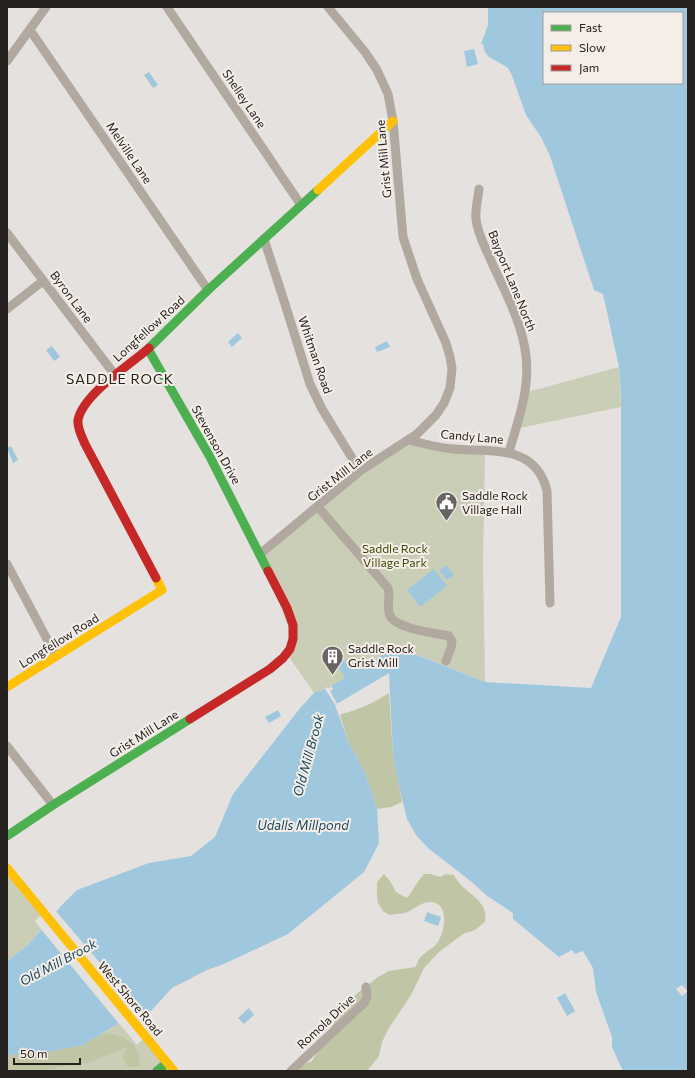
<svg xmlns="http://www.w3.org/2000/svg" width="695" height="1078" font-family="Commissioner,sans-serif">
<style>
.green{fill:#caceb6}
.forest{fill:#c0c6a5}
.water{fill:#9fc8df;fill-rule:evenodd}
.pier{fill:#e4e1de}
.lines{fill:none;stroke-linecap:round;stroke-linejoin:round}
.street{stroke:#b1a99f;stroke-width:9}
.fast{stroke:#4caf50;stroke-width:9}
.slow{stroke:#ffc107;stroke-width:9}
.jam{stroke:#c62828;stroke-width:9}
.labels{text-anchor:middle;stroke-width:4;stroke-linejoin:round;paint-order:stroke}
.street-label{font-size:12px;fill:#24211f;stroke:#f5eee8}
.poi-label{font-size:12px;fill:#24211f;stroke:#f5eee8;text-anchor:start}
.park-label{font-size:12px;fill:#3f4905;stroke:#f5eee8}
.water-label{font-size:13px;font-style:italic;fill:#15465d;stroke:#f5eee8}
.quarter-label{font-size:14px;letter-spacing:1px;fill:#24211f;stroke:#f5eee8}
</style>
<rect width="100%" height="100%" fill="#e4e1de"/>
<path class="green" d="M619,367L621,407L515,429L524,393Z
M409,440L485,451L483,565L485,682L391,644L390,651L357,668L352,667L341,658L337,665L345,678L332,686L333,689L330,691L325,689L314,693L287,654L293,639L260,554L318,507Z
M7,869L43,913L35,921L41,929L28,945L7,961Z
M119,1023L137,1045L146,1036L167,1063L157,1071H7V1055L43,1053L83,1045Z"/>
<path class="forest" d="M389,693L393,754L402,802L391,807L377,809L365,773L348,741L340,715C344,713 347,713 352,711C365,707 378,700 389,693Z
M384,874L390,881L396,892L407,898C413,890 417,882 424,874H431L440,877L446,874L454,875C463,895 489,897 485,922L475,930L463,934L439,952L424,968L411,995L389,1028L382,1042L379,1056L367,1071H287L312,1061L335,1021L355,995L378,977L389,971L415,967C417,965 418,961 419,959C424,952 433,949 438,942C445,931 450,902 430,902C421,902 413,910 405,913C400,914 394,914 389,915L383,911L378,903L377,895V882Z
M112,1034C129,1038 142,1047 139,1066L134,1067H128C121,1057 123,1057 127,1047L91,1062L38,1071H7V1055L43,1053L83,1045L100,1035Z"/>
<path class="water" d="M488,7H688V1071H623L612,1047V1037L596,992L593,968L583,951L575,954L572,950L559,957L513,919V913L486,895L473,883L428,848L416,835L407,819L398,782L393,754L389,673L335,705L348,741L365,773L377,809L379,843L364,872L288,934L224,964L207,970L172,988L151,1011L119,1023L83,1045L43,1053L7,1055V961L28,945L61,906L77,890L149,863L191,856L215,837L233,794L301,707L314,693L325,689L330,691L333,689L331,686L345,678L337,665L338,659L341,658L352,667L357,668L390,651V644L485,682L591,688L621,617V398L619,367L603,294L594,290L550,156L541,137L526,115L511,73L507,67L489,57L485,52L483,44H481L488,25ZM544,13H682V83H544Z
M474,49L478,64L467,67L464,51Z
M149,72L158,85L153,88L144,75Z
M238,333L242,338L232,347L228,342Z
M387,341L390,347L377,352L375,347Z
M52,346L60,357L54,361L46,350Z
M11,446L18,460L13,463L7,448Z
M446,565L454,575L447,580L439,571Z
M434,569L447,586L420,607L407,590Z
M278,710L281,716L269,723L265,717Z
M427,912L441,917L438,926L424,921Z
M565,993L575,1011L567,1016L557,998Z
M249,1008L254,1015L244,1024L238,1018Z"/>
<path class="pier" d="M331,686L333,689L330,691L338,705L336,706L325,689L327,687L330,689Z
M55,910L145,1016L120,1025L40,928Z
M682,985L688,991L682,996L676,989Z"/>
<g class="lines">
<path class="street" d="M167,7L301,205
M30,30L208,290
M7,61L46,7
M479,189C478,199 475,209 476,219C477,231 483,243 488,254C502,287 522,320 526,356C530,389 518,421 509,452
M7,233L115,375
M264,239L285,304L310,384L322,409L360,471
M7,309L43,281
M409,440C424,444 439,448 454,449C491,452 536,444 547,491L550,603
M318,507L388,588C391,597 386,607 390,616C397,629 435,633 449,636L452,641L451,648L446,661
M260,554L360,471L417,434L436,415L444,403L450,388L452,368L450,357L446,343L417,279L403,237L393,121L388,94L377,70L365,52L328,7
M7,564L56,656
M7,746L53,805
M291,1071L364,1003L367,997L366,987"/>
<path class="fast" d="M149,348L208,290L318,190
M148,349L210,457L268,571
M7,836L53,805L190,719
M157,1071L167,1063"/>
<path class="slow" d="M318,190L393,121
M7,687L162,590L156,578
M7,868L174,1071"/>
<path class="jam" d="M149,348C130,365 83,394 78,420C77,428 82,437 85,444L156,578
M190,719L270,669L283,658L290,649L293,639V625L287,608L268,571"/>
</g>
<defs>
<symbol id="civic-pin" viewBox="-11 -11 22 30"><path d="M0 17L-7.5 6A9.5 9.5 0 1 1 7.5 6Z" fill="#676462" stroke="#f5eee8"/><path d="M-.6-6.5H3V-4.5H.6V-3L4-1V1h2V6H-6V1h2V-1L-.6-3ZM-1.2 2.5V6h2.4V2.5Z" fill="#fff"/></symbol>
<symbol id="building-pin" viewBox="-11 -11 22 30"><path d="M0 17L-7.5 6A9.5 9.5 0 1 1 7.5 6Z" fill="#676462" stroke="#f5eee8"/><path d="M-4-6H4V6H1V3H-1V6H-4ZM-2.5-4.3h1.7v1.8h-1.7ZM.8-4.3h1.7v1.8H.8ZM-2.5-1h1.7V.8h-1.7ZM.8-1h1.7V.8H.8Z" fill="#fff"/></symbol>
</defs>
<g fill-rule="evenodd">
<use href="#civic-pin" x="434" y="490" width="25" height="34"/>
<use href="#building-pin" x="320" y="644" width="25" height="34"/>
</g>
<g class="labels">
<g class="street-label">
<text transform="translate(244 99) rotate(56)" y="4">Shelley Lane</text>
<text transform="translate(129 153) rotate(56)" y="4">Melville Lane</text>
<text transform="translate(384 159) rotate(-95)" y="4">Grist Mill Lane</text>
<text transform="translate(512 281) rotate(68)" y="4">Bayport Lane North</text>
<text transform="translate(71 297) rotate(53)" y="4">Byron Lane</text>
<text transform="translate(149 329) rotate(-42)" y="4">Longfellow Road</text>
<text transform="translate(315 355) rotate(71)" y="4">Whitman Road</text>
<text transform="translate(472 437) rotate(5)" y="4">Candy Lane</text>
<text transform="translate(216 445) rotate(61)" y="4">Stevenson Drive</text>
<text transform="translate(340 475) rotate(-38)" y="4">Grist Mill Lane</text>
<text transform="translate(59 641) rotate(-32)" y="4">Longfellow Road</text>
<text transform="translate(144 734) rotate(-32)" y="4">Grist Mill Lane</text>
<text transform="translate(130 999) rotate(50)" y="4">West Shore Road</text>
<text transform="translate(326 1022) rotate(-43)" y="4">Romola Drive</text>
</g>
<g class="poi-label">
<text x="462" y="500">Saddle Rock<tspan x="462" dy="14">Village Hall</tspan></text>
<text x="348" y="653">Saddle Rock<tspan x="348" dy="14">Grist Mill</tspan></text>
</g>
<g class="park-label">
<text x="395" y="553">Saddle Rock<tspan x="395" dy="14">Village Park</tspan></text>
</g>
<g class="water-label">
<text transform="translate(308 755) rotate(-75)" y="5">Old Mill Brook</text>
<text x="303" y="830">Udalls Millpond</text>
<text transform="translate(58 962) rotate(-28)" y="5">Old Mill Brook</text>
</g>
<g class="quarter-label">
<text x="120" y="384">SADDLE ROCK</text>
</g>
</g>
<rect width="695" height="1078" fill="none" stroke="#24211f" stroke-width="16"/>
<rect x="543" y="12" width="140" height="72" fill="#f5eee8" stroke="#a19c98"/>
<rect x="551" y="25" width="20" height="6" fill="#4caf50" stroke="#a19c98"/>
<text x="579" y="32" font-size="12" fill="#24211f">Fast</text>
<rect x="551" y="45" width="20" height="6" fill="#ffc107" stroke="#a19c98"/>
<text x="579" y="52" font-size="12" fill="#24211f">Slow</text>
<rect x="551" y="65" width="20" height="6" fill="#c62828" stroke="#a19c98"/>
<text x="579" y="72" font-size="12" fill="#24211f">Jam</text>
<path d="M14 1058v6h66v-6" fill="none" stroke="#24211f" stroke-width="2"/>
<text x="20" y="1058" font-size="12" fill="#24211f" stroke="#f5eee8" stroke-width="3" paint-order="stroke">50 m</text>
</svg>
